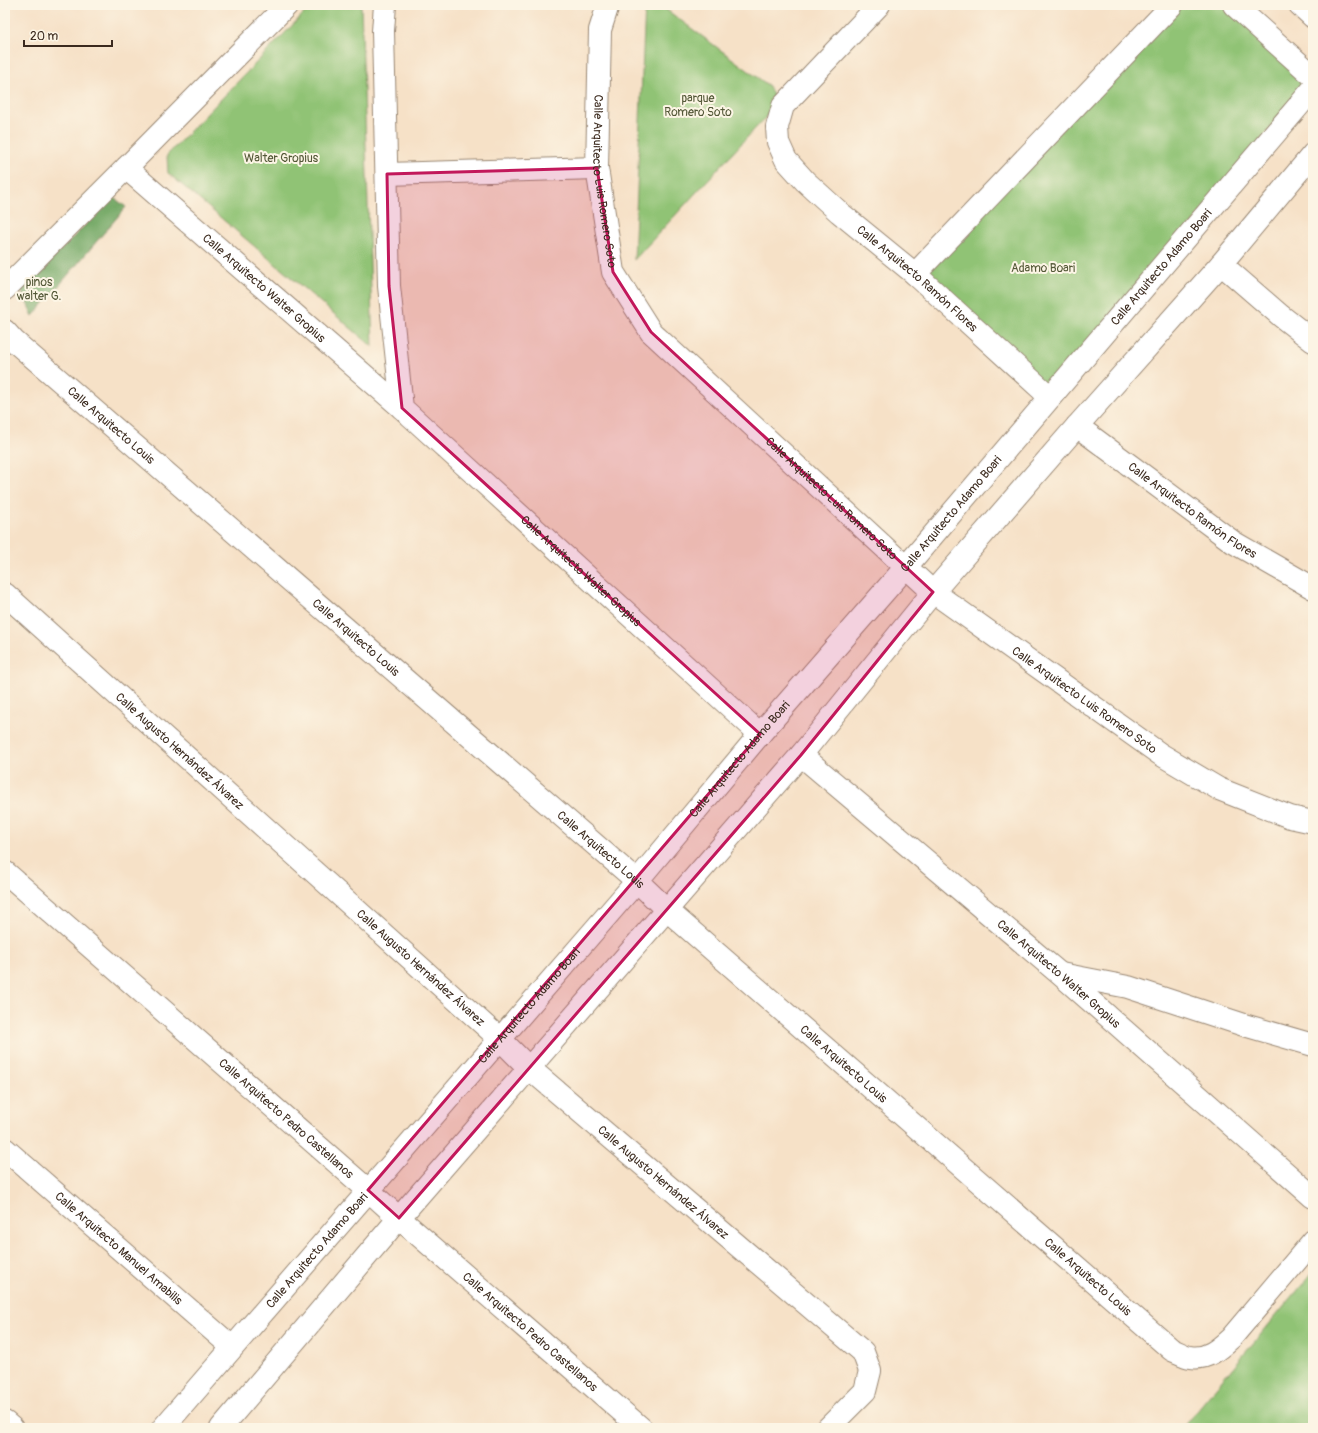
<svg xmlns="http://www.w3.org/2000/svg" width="1318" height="1433" font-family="Pangolin,sans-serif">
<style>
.green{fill:#90c374;stroke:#667649}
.forest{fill:#74a966;stroke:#586a42}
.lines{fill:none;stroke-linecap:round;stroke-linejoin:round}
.minor-casing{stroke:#988672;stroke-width:24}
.minor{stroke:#fff;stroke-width:22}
.marked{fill:#c2185b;fill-opacity:0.2;stroke:#c2185b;stroke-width:3;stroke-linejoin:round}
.labels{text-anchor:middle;stroke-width:4;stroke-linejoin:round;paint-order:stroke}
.park-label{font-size:12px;fill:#545838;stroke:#fcf5e5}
.street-label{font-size:12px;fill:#3b2a1e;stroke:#fcf5e5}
</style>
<rect width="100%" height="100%" fill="#fcf5e5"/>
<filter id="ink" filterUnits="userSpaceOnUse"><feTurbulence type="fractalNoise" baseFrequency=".025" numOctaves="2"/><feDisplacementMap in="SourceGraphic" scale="8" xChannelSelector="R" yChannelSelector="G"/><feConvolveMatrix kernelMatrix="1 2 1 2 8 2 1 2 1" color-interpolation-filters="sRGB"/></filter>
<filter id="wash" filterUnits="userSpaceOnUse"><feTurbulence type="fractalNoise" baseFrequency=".012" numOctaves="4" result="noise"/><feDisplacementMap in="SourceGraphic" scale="16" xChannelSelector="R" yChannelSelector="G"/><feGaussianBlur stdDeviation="0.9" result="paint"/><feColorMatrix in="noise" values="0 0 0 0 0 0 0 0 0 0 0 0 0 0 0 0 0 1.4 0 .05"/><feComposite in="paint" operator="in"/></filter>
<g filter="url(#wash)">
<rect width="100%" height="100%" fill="#f6e1c7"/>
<path class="green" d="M312,5H361L373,347L168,173L167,155Z
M645,5H660L769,86L777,105L634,260Z
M1172,5H1234L1313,76L1050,397L915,274Z
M1313,1272V1428H1182Z"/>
<path class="forest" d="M113,197L126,207L33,316L21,290Z"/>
</g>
<g filter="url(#ink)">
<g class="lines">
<defs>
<g id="minor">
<path id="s1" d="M385,5L383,31L389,286L402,408L760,734"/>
<path id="s2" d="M608,5L600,30L597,168L613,272L651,332L933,592L1160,754L1219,789L1290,817L1313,822"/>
<path id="s3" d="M879,5L783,106L777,127L778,142L786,160L805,181L839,212L915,274L1050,397"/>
<path d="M1234,5L1313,76"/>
<path d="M1300,5L1313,17"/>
<path id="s4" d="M126,168L402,408"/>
<path d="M387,174L597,168"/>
<path d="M1221,264L1281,316L1313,341"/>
<path d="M915,274L1172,5"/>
<path d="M5,289L126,168L287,5"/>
<path id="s5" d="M5,331L14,341L637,881L667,910L1172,1350C1178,1352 1184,1356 1190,1357C1207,1360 1219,1349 1231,1338L1313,1241"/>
<path id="s6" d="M1077,426L1233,542L1313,588"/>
<path id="s7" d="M5,594L500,1039L529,1068L863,1352L870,1371L865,1391L828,1428"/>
<path id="s8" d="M801,755L1060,974L1313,1197"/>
<path id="s9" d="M5,872L368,1190L399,1218L641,1428"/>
<path d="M1061,974L1128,987L1244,1025L1313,1045"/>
<path id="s10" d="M5,1149L232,1347"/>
<path d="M5,1422L12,1428"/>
<path id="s11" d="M163,1428L637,881L760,734L905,568L1313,89"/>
<path d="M221,1428L399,1218L801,755L933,592L1077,426L1221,264L1313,154"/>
</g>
</defs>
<use href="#minor" class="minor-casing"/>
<use href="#minor" class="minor"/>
</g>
</g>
<path class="marked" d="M597,168L613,272L651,332L933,592L801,755L399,1218L368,1190L760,734L402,408L389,286L387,174Z"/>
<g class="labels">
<g class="park-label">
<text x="698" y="102">parque<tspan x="698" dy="14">Romero Soto</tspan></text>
<text x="281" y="162">Walter Gropius</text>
<text x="1043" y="272">Adamo Boari</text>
<text x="39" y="286">pinos<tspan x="39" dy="14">walter G.</tspan></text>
</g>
<g class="street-label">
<text dy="4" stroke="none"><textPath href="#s2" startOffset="178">Calle Arquitecto Luis Romero Soto</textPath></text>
<text dy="4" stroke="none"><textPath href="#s11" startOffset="1531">Calle Arquitecto Adamo Boari</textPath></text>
<text dy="4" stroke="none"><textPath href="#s3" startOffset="373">Calle Arquitecto Ramón Flores</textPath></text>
<text dy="4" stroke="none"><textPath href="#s4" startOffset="183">Calle Arquitecto Walter Gropius</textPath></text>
<text dy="4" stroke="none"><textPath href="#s5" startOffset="142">Calle Arquitecto Louis</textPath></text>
<text dy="4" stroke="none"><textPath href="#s2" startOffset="586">Calle Arquitecto Luis Romero Soto</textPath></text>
<text dy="4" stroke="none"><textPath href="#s6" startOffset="143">Calle Arquitecto Ramón Flores</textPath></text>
<text dy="4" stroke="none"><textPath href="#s11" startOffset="1207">Calle Arquitecto Adamo Boari</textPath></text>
<text dy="4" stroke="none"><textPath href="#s1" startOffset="646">Calle Arquitecto Walter Gropius</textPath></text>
<text dy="4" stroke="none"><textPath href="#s5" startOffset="466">Calle Arquitecto Louis</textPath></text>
<text dy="4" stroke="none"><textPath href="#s2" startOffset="910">Calle Arquitecto Luis Romero Soto</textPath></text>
<text dy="4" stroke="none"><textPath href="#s7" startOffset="235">Calle Augusto Hernández Álvarez</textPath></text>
<text dy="4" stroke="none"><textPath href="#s11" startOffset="883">Calle Arquitecto Adamo Boari</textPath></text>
<text dy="4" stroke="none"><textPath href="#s5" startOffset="790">Calle Arquitecto Louis</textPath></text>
<text dy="4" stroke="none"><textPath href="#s7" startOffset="559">Calle Augusto Hernández Álvarez</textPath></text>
<text dy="4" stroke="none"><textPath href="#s8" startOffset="338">Calle Arquitecto Walter Gropius</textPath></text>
<text dy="4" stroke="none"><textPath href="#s11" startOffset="559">Calle Arquitecto Adamo Boari</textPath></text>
<text dy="4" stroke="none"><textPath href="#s5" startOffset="1114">Calle Arquitecto Louis</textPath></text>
<text dy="4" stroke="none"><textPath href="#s9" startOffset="374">Calle Arquitecto Pedro Castellanos</textPath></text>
<text dy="4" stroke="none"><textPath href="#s7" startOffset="883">Calle Augusto Hernández Álvarez</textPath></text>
<text dy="4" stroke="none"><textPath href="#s10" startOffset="151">Calle Arquitecto Manuel Amabilis</textPath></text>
<text dy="4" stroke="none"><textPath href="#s11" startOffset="235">Calle Arquitecto Adamo Boari</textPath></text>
<text dy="4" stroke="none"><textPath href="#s5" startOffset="1438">Calle Arquitecto Louis</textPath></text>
<text dy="4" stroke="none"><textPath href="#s9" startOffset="698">Calle Arquitecto Pedro Castellanos</textPath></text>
</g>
</g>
<rect width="1318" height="1433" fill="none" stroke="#fcf5e5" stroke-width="20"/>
<path d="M24 40v6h88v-6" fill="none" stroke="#3b2a1e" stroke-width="2"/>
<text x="30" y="40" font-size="12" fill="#3b2a1e" stroke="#fcf5e5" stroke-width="3" paint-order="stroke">20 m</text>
</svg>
